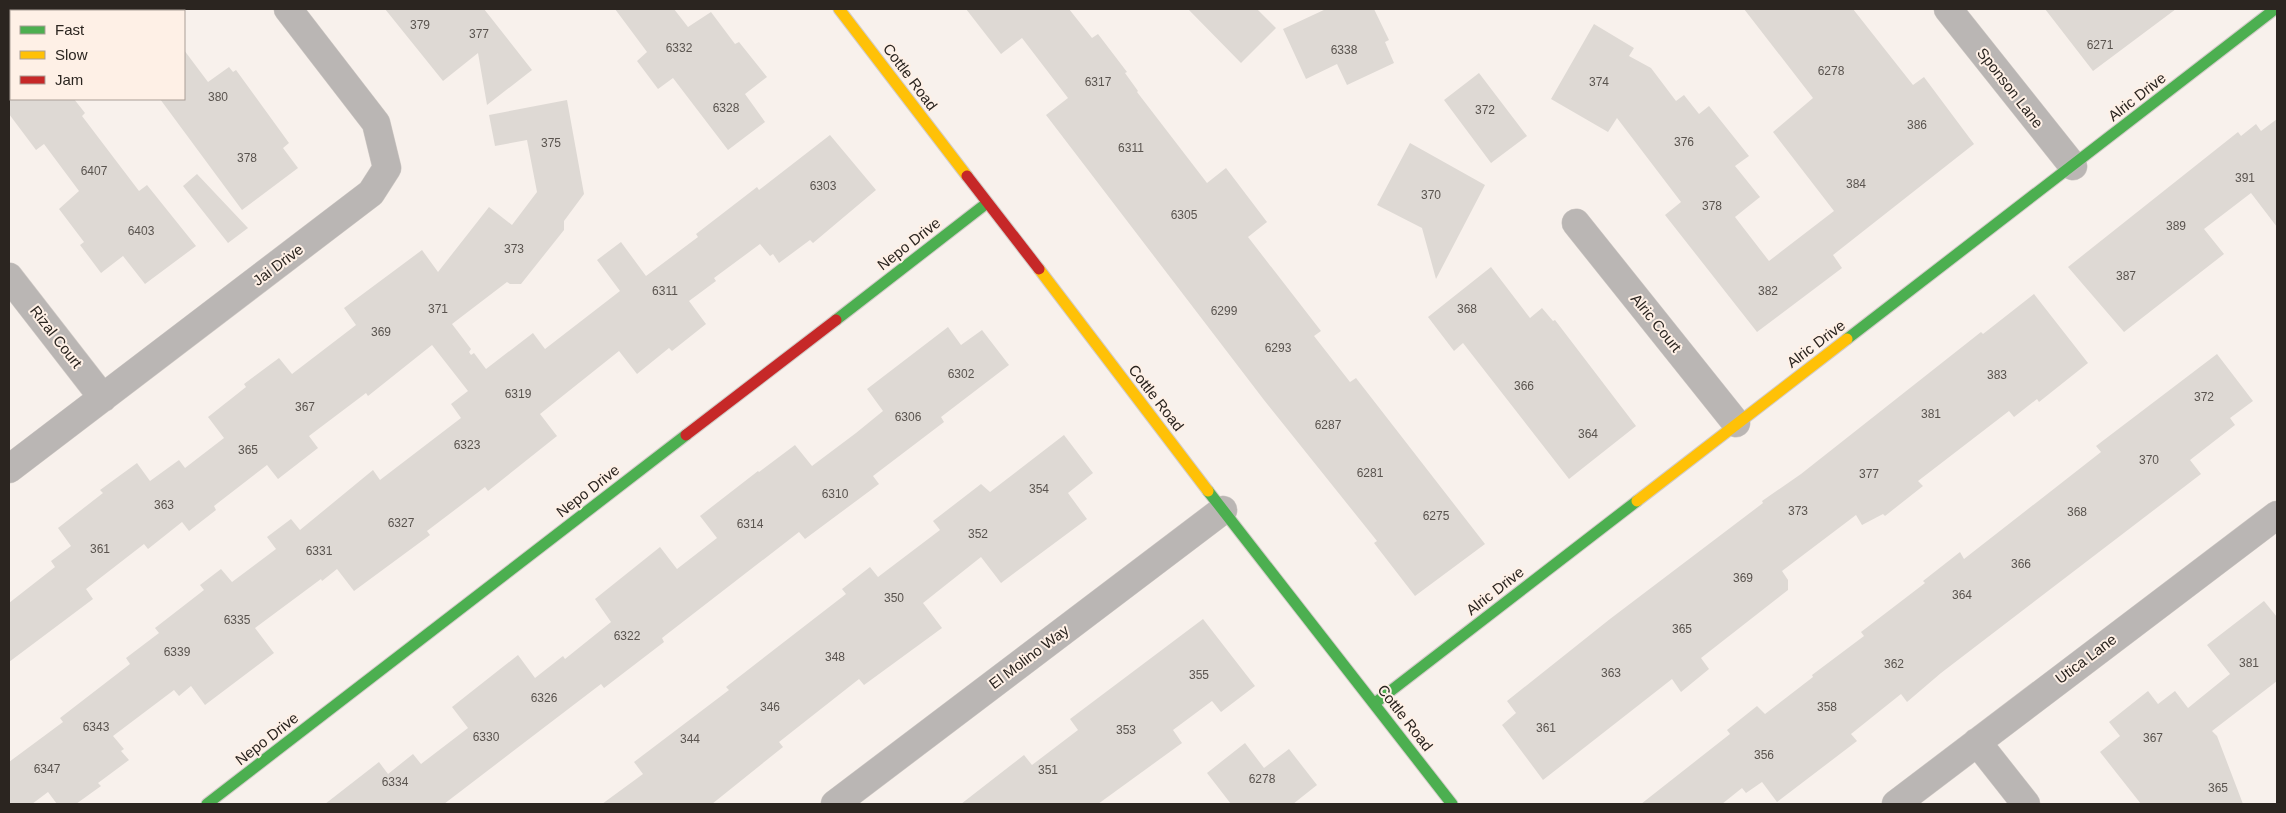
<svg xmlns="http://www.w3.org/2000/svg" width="2286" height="813" font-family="Arial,sans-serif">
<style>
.building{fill:#ded9d4}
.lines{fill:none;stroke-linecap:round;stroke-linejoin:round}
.street-casing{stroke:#d2ccc8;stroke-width:29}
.fast-casing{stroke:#d2ccc8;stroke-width:13}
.slow-casing{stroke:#d2ccc8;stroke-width:13}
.jam-casing{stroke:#d2ccc8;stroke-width:13}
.street{stroke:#bab6b4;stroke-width:28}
.fast{stroke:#4caf50;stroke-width:11}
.slow{stroke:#ffc107;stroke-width:11}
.jam{stroke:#c62828;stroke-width:11}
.labels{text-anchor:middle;stroke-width:4;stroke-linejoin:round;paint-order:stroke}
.number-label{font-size:12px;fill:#5a544f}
.street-label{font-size:15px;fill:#2b2520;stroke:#fef0e6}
</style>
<rect width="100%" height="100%" fill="#f8f1ec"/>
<path class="building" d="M385,9H484L532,70L487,105L478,53L443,81Z
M615,9H674L688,27L711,12L735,44L739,42L767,77L745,94L765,122L728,150L673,78L658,89L637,61L647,52Z
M966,9H1069L1092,38L1098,34L1127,72L1125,73L1138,91L1137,92L1207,183L1226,168L1267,222L1248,237L1321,331L1314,336L1350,382L1356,378L1485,544L1415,596L1374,543L1377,541L1264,400L1046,115L1068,98L1022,38L1001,54Z
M1188,9H1257L1276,28L1241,63Z
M1326,9H1374L1389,40L1385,42L1394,63L1347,85L1337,64L1306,79L1283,29Z
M1744,9H1853L1913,85L1924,77L1974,144L1833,255L1842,268L1757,332L1665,215L1681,202L1617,118L1608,132L1551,99L1594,24L1634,48L1629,56L1651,68L1676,101L1684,95L1699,114L1709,106L1749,156L1735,166L1760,197L1735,217L1769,261L1834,211L1773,132L1813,98Z
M2045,9H2176L2093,71Z
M184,50L208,82L229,67L233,72L236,70L289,143L283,148L298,168L242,210L160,99H184Z
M1479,73L1527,136L1491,163L1444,100Z
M9,99H74L85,113L82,116L139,191L147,185L196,246L145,284L123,256L101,273L80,245L84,242L59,209L79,191L44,144L36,150L9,114Z
M567,100L584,194L564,221V230L521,284H510L507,282L452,324L471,349L469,352L471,355L474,353L486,369L533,333L545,349L620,291L597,260L621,242L646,276L698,237L696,234L757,187L759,190L830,135L876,190L813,243L810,240L779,263L773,254L770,256L760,244L714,278L716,281L689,301L706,324L672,351L669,348L637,374L619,351L540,414L557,436L488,491L485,487L427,531L430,535L354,591L337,569L322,581L321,579L255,628L274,653L205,705L191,686L179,696L174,690L113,736L124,749L121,751L129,760L98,783L101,786L76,804H57L48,792L32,804H9V762L63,722L60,718L130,664L126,658L159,633L155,628L204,590L200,585L221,569L232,582L276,549L267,537L291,519L300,530L373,470L380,480L461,418L451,404L468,391L432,345L368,396L366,393L309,436L318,448L278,479L267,465L214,506L216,510L189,531L182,522L148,549L144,544L86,589L93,599L9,662V603L55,567L51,561L71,546L58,528L103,493L100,490L137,463L150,481L179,460L185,468L224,438L208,417L246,387L244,384L279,358L292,374L356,325L344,308L422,250L438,272L489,207L512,225L537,192L527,140L495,146L489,115Z
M2277,119V227L2251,193L2204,229L2224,254L2124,332L2068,267L2238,132L2241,136L2256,124L2261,131Z
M1410,143L1485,185L1436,279L1422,228L1377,205Z
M197,174L248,228L228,243L183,186Z
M1491,267L1530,318L1542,308L1553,321L1555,320L1636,426L1569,479L1463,343L1454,351L1428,317Z
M2034,294L2088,363L2039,402L2037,399L2014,417L2009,411L1918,481L1923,486L1885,516L1883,514L1862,525L1856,515L1782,571L1788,580V590L1701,658L1709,669L1681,692L1672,679L1543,780L1502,725L1516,713L1507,701L1610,619L1763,503L1762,501L1801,474L1981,332L1983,334Z
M948,327L961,345L982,330L1009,365L941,417L944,422L873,476L879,484L805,539L799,532L662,638L664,642L604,688L601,684L444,804H325L379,762L388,774L413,754L421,764L468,728L452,707L518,655L535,678L563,656L565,659L611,622L595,599L660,547L677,569L717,538L700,516L758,471L759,472L795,445L812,466L856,433L883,411L867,389Z
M2217,354L2253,401L2230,418L2235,425L2190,460L2201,474L1941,673L1907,702L1901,694L1851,734L1857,741L1777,802L1762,782L1746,793L1742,788L1722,804H1641L1730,734L1727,730L1757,706L1765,714L1813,677L1812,675L1864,636L1861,632L1925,583L1923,581L1960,552L1964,559L2101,452L2096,446Z
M1064,435L1093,473L1068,493L1087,519L1001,583L981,557L923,603L942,628L864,685L859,679L779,742L783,747L712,804H602L643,774L634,762L729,690L726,687L846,594L842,589L870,567L878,577L940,530L933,521L981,484L990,492Z
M2264,601L2277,617V681L2212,731L2217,736L2243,804H2141L2100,752L2120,736L2109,722L2148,691L2158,704L2175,691L2188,708L2230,674L2207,645Z
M1203,619L1255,686L1221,712L1212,701L1173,730L1182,743L1098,804H961L1024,755L1032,765L1078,730L1070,719Z
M1245,743L1264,768L1289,749L1317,785L1293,804H1231L1207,773Z"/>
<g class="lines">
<defs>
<path id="street" d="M1948,9L2073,166
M1576,223L1736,423
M9,277L103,398
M9,469L371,193L387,168L376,123L288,9
M1977,742L2026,804
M835,804L1223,510
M1896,804L2277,515"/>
<path id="fast" d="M836,320L987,203
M1847,339L2275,9
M1208,491L1452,804
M1375,703L1637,501
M207,804L686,435"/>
<path id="slow" d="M839,9L967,176
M1039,269L1208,491
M1637,501L1847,339"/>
<path id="jam" d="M967,176L1039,269
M686,435L836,320"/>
</defs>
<use href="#street" class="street-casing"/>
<use href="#fast" class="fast-casing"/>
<use href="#slow" class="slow-casing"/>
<use href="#jam" class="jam-casing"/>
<use href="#street" class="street"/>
<use href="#fast" class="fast"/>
<use href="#slow" class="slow"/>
<use href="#jam" class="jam"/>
</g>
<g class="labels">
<g class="number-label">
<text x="420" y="29">379</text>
<text x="479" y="38">377</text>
<text x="2100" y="49">6271</text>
<text x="679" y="52">6332</text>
<text x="1344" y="54">6338</text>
<text x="1831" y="75">6278</text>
<text x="1098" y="86">6317</text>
<text x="1599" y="86">374</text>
<text x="218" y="101">380</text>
<text x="726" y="112">6328</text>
<text x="1485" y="114">372</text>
<text x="1917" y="129">386</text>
<text x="1684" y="146">376</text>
<text x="551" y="147">375</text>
<text x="1131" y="152">6311</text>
<text x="247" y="162">378</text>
<text x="94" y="175">6407</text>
<text x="2245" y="182">391</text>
<text x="1856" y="188">384</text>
<text x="823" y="190">6303</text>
<text x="1431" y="199">370</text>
<text x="1712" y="210">378</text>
<text x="1184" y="219">6305</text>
<text x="2176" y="230">389</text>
<text x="141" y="235">6403</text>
<text x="514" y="253">373</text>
<text x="2126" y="280">387</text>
<text x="665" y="295">6311</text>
<text x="1768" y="295">382</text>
<text x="438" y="313">371</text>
<text x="1467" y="313">368</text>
<text x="1224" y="315">6299</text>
<text x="381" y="336">369</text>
<text x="1278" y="352">6293</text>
<text x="961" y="378">6302</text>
<text x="1997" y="379">383</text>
<text x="1524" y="390">366</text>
<text x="518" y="398">6319</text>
<text x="2204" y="401">372</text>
<text x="305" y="411">367</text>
<text x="1931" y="418">381</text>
<text x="908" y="421">6306</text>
<text x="1328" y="429">6287</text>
<text x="1588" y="438">364</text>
<text x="467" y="449">6323</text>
<text x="248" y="454">365</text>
<text x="2149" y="464">370</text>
<text x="1370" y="477">6281</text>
<text x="1869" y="478">377</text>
<text x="1039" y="493">354</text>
<text x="835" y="498">6310</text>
<text x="164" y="509">363</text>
<text x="1798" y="515">373</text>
<text x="2077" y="516">368</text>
<text x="1436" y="520">6275</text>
<text x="401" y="527">6327</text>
<text x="750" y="528">6314</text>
<text x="978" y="538">352</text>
<text x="100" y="553">361</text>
<text x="319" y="555">6331</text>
<text x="2021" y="568">366</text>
<text x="1743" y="582">369</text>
<text x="1962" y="599">364</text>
<text x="894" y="602">350</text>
<text x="237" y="624">6335</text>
<text x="1682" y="633">365</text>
<text x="627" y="640">6322</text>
<text x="177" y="656">6339</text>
<text x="835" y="661">348</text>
<text x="2249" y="667">381</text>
<text x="1894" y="668">362</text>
<text x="1611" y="677">363</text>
<text x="1199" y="679">355</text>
<text x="544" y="702">6326</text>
<text x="770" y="711">346</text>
<text x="1827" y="711">358</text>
<text x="96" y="731">6343</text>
<text x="1546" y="732">361</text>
<text x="1126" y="734">353</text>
<text x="486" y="741">6330</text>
<text x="2153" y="742">367</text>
<text x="690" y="743">344</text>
<text x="1764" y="759">356</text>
<text x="47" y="773">6347</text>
<text x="1048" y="774">351</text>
<text x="1262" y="783">6278</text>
<text x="395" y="786">6334</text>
<text x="2218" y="792">365</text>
</g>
<g class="street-label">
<text transform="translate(910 77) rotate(53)" y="5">Cottle Road</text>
<text transform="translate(2010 88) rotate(52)" y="5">Sponson Lane</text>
<text transform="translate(2137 97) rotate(-38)" y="5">Alric Drive</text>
<text transform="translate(909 244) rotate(-38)" y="5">Nepo Drive</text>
<text transform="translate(278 265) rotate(-37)" y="5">Jai Drive</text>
<text transform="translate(1656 323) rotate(51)" y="5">Alric Court</text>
<text transform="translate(56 337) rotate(52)" y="5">Rizal Court</text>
<text transform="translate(1816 344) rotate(-37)" y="5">Alric Drive</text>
<text transform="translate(1156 398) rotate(52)" y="5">Cottle Road</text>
<text transform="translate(588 491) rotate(-38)" y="5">Nepo Drive</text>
<text transform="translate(1495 591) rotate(-38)" y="5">Alric Drive</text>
<text transform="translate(1029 657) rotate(-37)" y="5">El Molino Way</text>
<text transform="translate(2086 659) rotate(-37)" y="5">Utica Lane</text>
<text transform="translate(1405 718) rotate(52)" y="5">Cottle Road</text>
<text transform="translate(267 739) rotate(-38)" y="5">Nepo Drive</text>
</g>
</g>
<rect width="2286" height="813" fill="none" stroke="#2b2520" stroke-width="20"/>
<rect x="10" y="10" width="175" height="90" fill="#fef0e6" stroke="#aa9f97"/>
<rect x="20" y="26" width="25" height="8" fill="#4caf50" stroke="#aa9f97"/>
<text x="55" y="35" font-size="15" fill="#2b2520">Fast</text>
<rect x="20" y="51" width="25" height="8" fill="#ffc107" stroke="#aa9f97"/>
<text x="55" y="60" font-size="15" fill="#2b2520">Slow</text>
<rect x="20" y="76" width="25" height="8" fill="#c62828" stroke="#aa9f97"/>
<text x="55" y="85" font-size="15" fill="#2b2520">Jam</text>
</svg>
